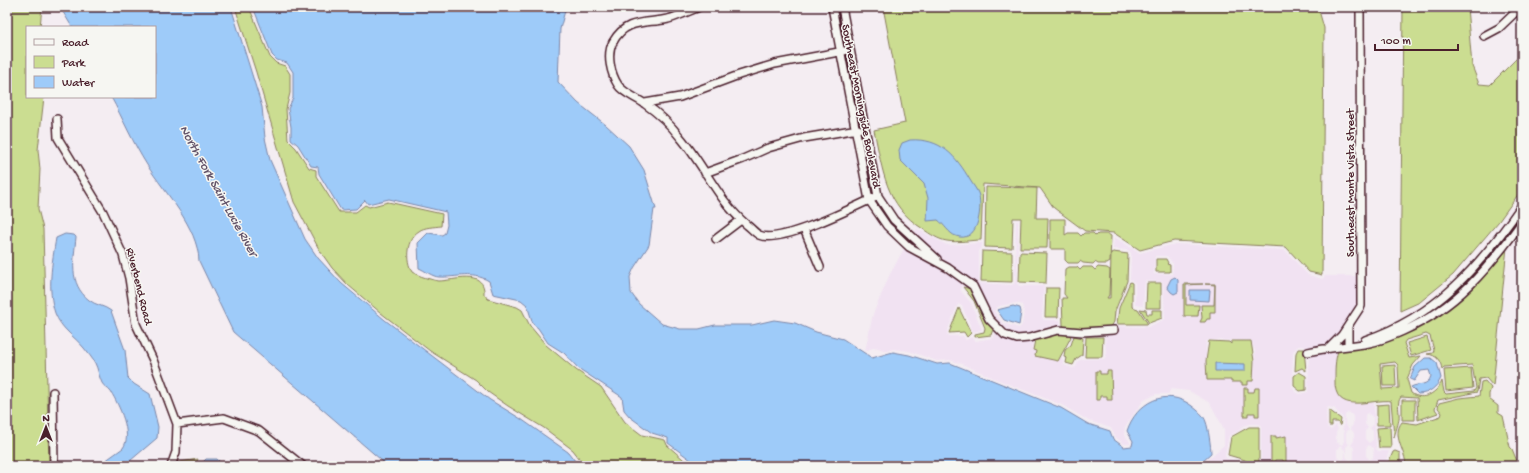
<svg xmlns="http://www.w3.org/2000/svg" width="1529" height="473" font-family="'Gochi Hand',sans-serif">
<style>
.built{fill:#f1e2f2;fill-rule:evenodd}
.green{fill:#cbdd91;stroke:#8a7e5e;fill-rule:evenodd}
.water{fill:#9ecbf9;stroke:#7c86a7}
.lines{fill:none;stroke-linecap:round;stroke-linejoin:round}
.minor-casing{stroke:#4a1f2b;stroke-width:10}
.minor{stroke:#f6f6f2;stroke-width:7}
.labels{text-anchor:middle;stroke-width:3;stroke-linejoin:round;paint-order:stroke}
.street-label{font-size:12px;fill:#4a1f2b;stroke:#f6f6f2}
.water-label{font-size:13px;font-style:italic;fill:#635369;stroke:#f6f6f2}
</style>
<rect width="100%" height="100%" fill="#f4edf2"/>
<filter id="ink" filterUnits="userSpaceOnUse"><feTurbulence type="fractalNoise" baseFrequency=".025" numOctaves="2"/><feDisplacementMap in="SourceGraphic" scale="8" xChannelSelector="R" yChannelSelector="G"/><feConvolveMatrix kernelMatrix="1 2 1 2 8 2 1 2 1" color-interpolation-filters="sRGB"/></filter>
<g filter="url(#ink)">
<path class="built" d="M1016,221H1018L1017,283L1019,286H1044L1042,318L1045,320H1060L1061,327L1029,335H1018L1006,332L991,318L975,284L949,266L913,233L917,229L947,245L982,243V248L979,251V283L1012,285L1015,282ZM1017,303L1022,305L1024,312L1022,325L1019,328L1003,323L994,311L999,306Z
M1114,237L1140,253L1175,244L1285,250L1308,275L1322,279L1325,276H1358V305L1339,333L1327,345L1307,349L1304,346H1298L1293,352L1292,386L1295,392L1299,394L1308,392L1309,355L1348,349L1335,388L1340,397L1348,403H1374L1376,449L1379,451H1389L1384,466H1355L1352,461L1354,458V448L1351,444L1354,441V433L1350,428L1353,425V416L1349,412L1345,415V424L1349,429L1346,432V441L1349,444L1346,447V457L1350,461L1347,466H1261V426L1259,424H1249L1243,426L1240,430L1229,436L1225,455L1226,458L1244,463L1247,466H1203L1204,463L1224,445V429L1210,403L1189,391L1171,389L1168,394H1156L1143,401L1125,427L1124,434L1130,442V444H1124L1115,437L1111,428L1089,421L1062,405L998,380L962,364L950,360L937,361L909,351L893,349L887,351L875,347L865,351L873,314L890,274L905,247L965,284L961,286V291L971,303L982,330L973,332L962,306L958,304L947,332L948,336H963L966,340L972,337L976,341L993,338L996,332L1004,338L1032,341L1033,350L1061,355L1064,365L1073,368L1076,367L1078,361L1083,359H1104L1106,356L1105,334L1117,333L1115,326L1148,327L1165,319L1163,282L1145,281L1143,306L1135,305V283L1130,279L1131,253L1128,250L1113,249ZM1155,256H1167L1173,264L1172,274H1154ZM1208,340L1251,341L1255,351L1254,373L1206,375V343ZM1328,407L1334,408L1343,418L1344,426L1342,429L1344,431V441L1342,445L1336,442V432L1338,429L1336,425L1331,430L1327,427L1326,411ZM1367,413L1373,417V425L1370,428L1373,431V440L1369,443L1365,439V431L1368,428L1365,424V415ZM1340,445L1345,450V458L1341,461L1337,457V449ZM1369,445L1374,448L1373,458L1370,460L1366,456V448Z"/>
<path class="green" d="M7,7H42L40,27H27V97H44L38,150L40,169L38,209L43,229L49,466H7Z
M235,7H249L270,57L276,63L285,66L290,74V93L286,109L288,140L296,148L309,168L316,170V176L339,212H356L365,205L369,207L388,202L442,214L441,226C434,227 424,227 419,231C406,239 405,260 412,272C418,276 432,280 439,281C453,281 486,269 484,294L488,299L517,307L522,310L530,326L546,345L576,370L601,387L625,422L642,435L665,440L667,445L691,466H585L573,450L544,428L508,406L488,392L476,380L430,351L381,313L348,285L332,268L320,251L294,202L256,72Z
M883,7H1318L1324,28L1322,275L1309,272L1286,247L1174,241L1140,250L1114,233L1085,231L1054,208L1040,188L983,184L981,240C971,240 958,243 947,241C939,240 930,234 923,229C885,205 883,171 874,130L905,123Z
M1403,7H1467L1472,66L1479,84L1490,85L1522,53V189L1499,221L1453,275L1420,302L1400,311Z
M986,187L1037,188L1036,218H1048L1047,248H1020L1021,218H1013L1012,248L985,247Z
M1050,219H1065V235L1068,233H1078L1081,236L1084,233H1093L1096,236L1098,234H1108L1111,236L1110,262L1107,264H1098L1095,262L1093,264L1083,263L1080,261L1078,263H1068L1065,260V249H1050Z
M1507,247L1493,386L1486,378L1479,379L1477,392L1438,400L1435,409L1438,413L1418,420L1417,398L1401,397C1396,403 1400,412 1399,419C1399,421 1395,434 1394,437L1391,401C1372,398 1333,417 1335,379C1335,370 1335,360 1338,351C1353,348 1369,348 1383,343C1434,324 1476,291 1507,247ZM1426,334L1430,336L1434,350L1433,353L1427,354C1437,355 1441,361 1442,370L1444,367L1472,365L1476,388L1474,391L1446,394L1444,392L1442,381C1437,393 1423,402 1411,393L1407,379L1413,365L1421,356L1409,358L1404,343L1406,340ZM1395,362L1398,365L1399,388L1382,389L1380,364Z
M982,251L1012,252V282L981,281Z
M1020,252L1047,253L1046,283L1019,282Z
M1113,252L1128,254L1127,281L1115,311L1114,322L1110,328L1086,330L1064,327L1063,325L1062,298H1067L1064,294L1065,269L1068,267H1077L1080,270L1083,267H1092L1095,270L1098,267L1107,268L1110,270L1109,295L1107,298H1110L1111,253Z
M1156,259H1166L1168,263L1167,264L1170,265V272H1156Z
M1130,282L1132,283V307L1138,309L1148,324H1117L1119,308Z
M1147,283H1161V308H1146Z
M1184,284H1203L1186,285V305H1199L1198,316H1184Z
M1205,284H1215V312H1210V319H1207L1205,322H1200L1202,318L1201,305H1214L1215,285Z
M963,287L971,289L982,316L993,329L991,335L975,337V334L984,332L985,328L974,301Z
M1046,288H1059L1058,317H1045Z
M959,308L971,333L967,337L964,332L949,333Z
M1140,309L1146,310L1147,314H1152V310H1162V318L1149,323Z
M1059,334L1069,335L1071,337L1058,361L1035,356L1036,351L1033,350L1035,340Z
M1074,336L1083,338L1082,355L1076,359L1073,365L1066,363L1067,358L1064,357L1065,350L1071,345Z
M1086,337H1103L1102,357H1085Z
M1427,337L1431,350L1411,356L1407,343Z
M1209,341L1229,342L1231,344V341H1251L1254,361L1253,381H1248V385H1242V382H1231V380H1207L1206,361Z
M1298,349H1304L1306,371L1302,368L1295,371L1296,353Z
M1395,365L1396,386H1383L1382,366Z
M1471,368L1473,388L1446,391L1444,370Z
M1096,371H1100V374H1107V371H1111L1112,400H1107V396H1100V400H1096Z
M1299,372L1306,376V390L1300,391L1294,386V376Z
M1485,381L1491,388L1489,394V399L1498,406V413L1503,416L1510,447L1512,449L1519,466H1406C1406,451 1391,436 1402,422L1417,424L1441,416L1442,413L1438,408L1439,403L1459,398L1479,396L1481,382Z
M1244,388H1248V392H1254L1255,388H1259V416H1255V413H1248V416H1244Z
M1402,400H1415V420H1402Z
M1389,404L1390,425H1377V405Z
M1329,410L1341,419L1340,426L1338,422H1332V426H1329Z
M1249,427H1259V466H1252L1245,460L1228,455L1231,437Z
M1390,427L1391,448H1379L1377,428Z
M1271,436H1276V438L1286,436V464H1283V460H1275V464H1271Z
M1395,451L1400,453V466H1387L1393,452Z
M198,459L195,466H173L174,463Z"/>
<path class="water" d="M60,7H231L262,107L265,138L270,160L305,239L318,258L341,283L385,320L490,400L521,419L568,452L579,466H388L233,332L199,261C198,227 165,193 147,165C133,143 123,119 111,97H155V27H72Z
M253,7H566L560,29L558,82L578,103L606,125L629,146L644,170L656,209H654L649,245L634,268L630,277L631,293L639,304L662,324L680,329H699L715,325H752L774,320L795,323L816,332L843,339L872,358L893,352L909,355L937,364L950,363L1061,408L1088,424L1110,431L1113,439L1124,447L1132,446L1133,441L1127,431C1136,403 1166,386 1192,406C1197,410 1204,415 1206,422C1208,427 1211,447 1211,453L1202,461L1200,466H699L668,443V438L652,433L630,417L624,410L622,397L578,368L564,353L548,343L538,328L533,324L527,305L521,300L493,294L489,281C472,271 457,278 439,277C433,277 424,270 419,268L418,243L428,233L442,235L445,233L447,225L446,212L389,199L368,204L365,200L356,209L341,210L319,174L318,167L311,166L298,145L291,139V127L288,109L293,98V72L287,63L277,60L272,55Z
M910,140C941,138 956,156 970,180C973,185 978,191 979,196C982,210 978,244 956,236C949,234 944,224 938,220L927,221L928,198L924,184L900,160L899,150L902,143Z
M65,234L74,235L76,237C74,260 68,283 89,300C95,305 105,306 111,311L125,350L128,378L134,384L150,394L158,427L157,438L124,466H98L123,448C133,434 119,405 111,392C108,388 104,387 102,383C99,377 98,369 95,363C92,358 88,353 84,348C74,336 61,329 55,313C47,289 52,263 56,238Z
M1175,277L1178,280V292L1174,294L1171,292L1167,287L1171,279Z
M1190,290H1210L1209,301L1190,300Z
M1013,306L1020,308L1021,312L1019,325L1004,320L997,310Z
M1425,358H1431L1437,363L1441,378C1437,387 1429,394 1418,394L1411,387C1418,383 1428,387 1431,376L1429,370L1421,371L1414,381L1410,379L1415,367Z
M1215,363L1245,364V371H1215Z
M206,459H217L224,466H199Z"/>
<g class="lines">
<defs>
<path id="minor" d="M699,7C689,11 679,16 668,19C646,24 626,18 613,42C606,55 611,74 618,85C623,93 637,98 645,104C658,113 670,124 680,137C704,165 718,201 747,225C751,228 755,233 759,235C780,245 856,206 878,196
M832,7L869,200L887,226L909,247L948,268L973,286L989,319L1005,335L1017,339L1029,338L1058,330L1082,332L1114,330
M842,7L878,196L894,220L937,259
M1484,36L1499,28L1521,7
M645,103L680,97L739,75L775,64L844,51
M57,119L58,138L103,212L123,255L129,278L136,324L153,360L177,424L176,452L171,466
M705,173L743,159L768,148L804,138L858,129
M804,229L820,267
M716,239L741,220
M1365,340C1437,316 1480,266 1522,205
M1348,346V326
M1329,348L1342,335L1361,306L1360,7
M1308,352C1328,347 1348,347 1369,343C1380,341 1392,336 1403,331C1457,307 1488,269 1522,222
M53,392L54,466
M177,424L224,418L259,431L303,466"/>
</defs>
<use href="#minor" class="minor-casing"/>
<use href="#minor" class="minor"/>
</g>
</g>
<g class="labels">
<g class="street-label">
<text transform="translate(862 106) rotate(79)" y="4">Southeast Morningside Boulevard</text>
<text transform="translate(1350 183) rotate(-90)" y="4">Southeast Monte Vista Street</text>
<text transform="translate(140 286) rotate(76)" y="4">Riverbend Road</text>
</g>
<g class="water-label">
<text transform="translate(220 190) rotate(61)" y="5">North Fork Saint Lucie River</text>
</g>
</g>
<rect width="1529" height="473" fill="none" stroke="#f6f6f2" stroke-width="24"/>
<rect x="12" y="12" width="1505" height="449" fill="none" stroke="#4a1f2b" stroke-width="1.5" filter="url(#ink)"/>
<rect x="26" y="26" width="130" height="72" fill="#f6f6f2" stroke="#b1a0a2"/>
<rect x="34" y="39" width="20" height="6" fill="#f6f6f2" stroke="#b1a0a2"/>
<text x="62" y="46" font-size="12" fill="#4a1f2b">Road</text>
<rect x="34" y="56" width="20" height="12" fill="#cbdd91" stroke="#b1a0a2"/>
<text x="62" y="66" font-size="12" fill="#4a1f2b">Park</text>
<rect x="34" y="76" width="20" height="12" fill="#9ecbf9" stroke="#b1a0a2"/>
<text x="62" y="86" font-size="12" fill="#4a1f2b">Water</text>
<g transform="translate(46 427)" stroke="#f6f6f2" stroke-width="3" paint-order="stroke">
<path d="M0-3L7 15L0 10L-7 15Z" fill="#4a1f2b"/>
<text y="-6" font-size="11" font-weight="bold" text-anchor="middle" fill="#4a1f2b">N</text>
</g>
<path d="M1375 44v6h83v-6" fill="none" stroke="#4a1f2b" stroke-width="2"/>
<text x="1381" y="44" font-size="12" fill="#4a1f2b" stroke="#f6f6f2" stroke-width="3" paint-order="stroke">100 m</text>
</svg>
